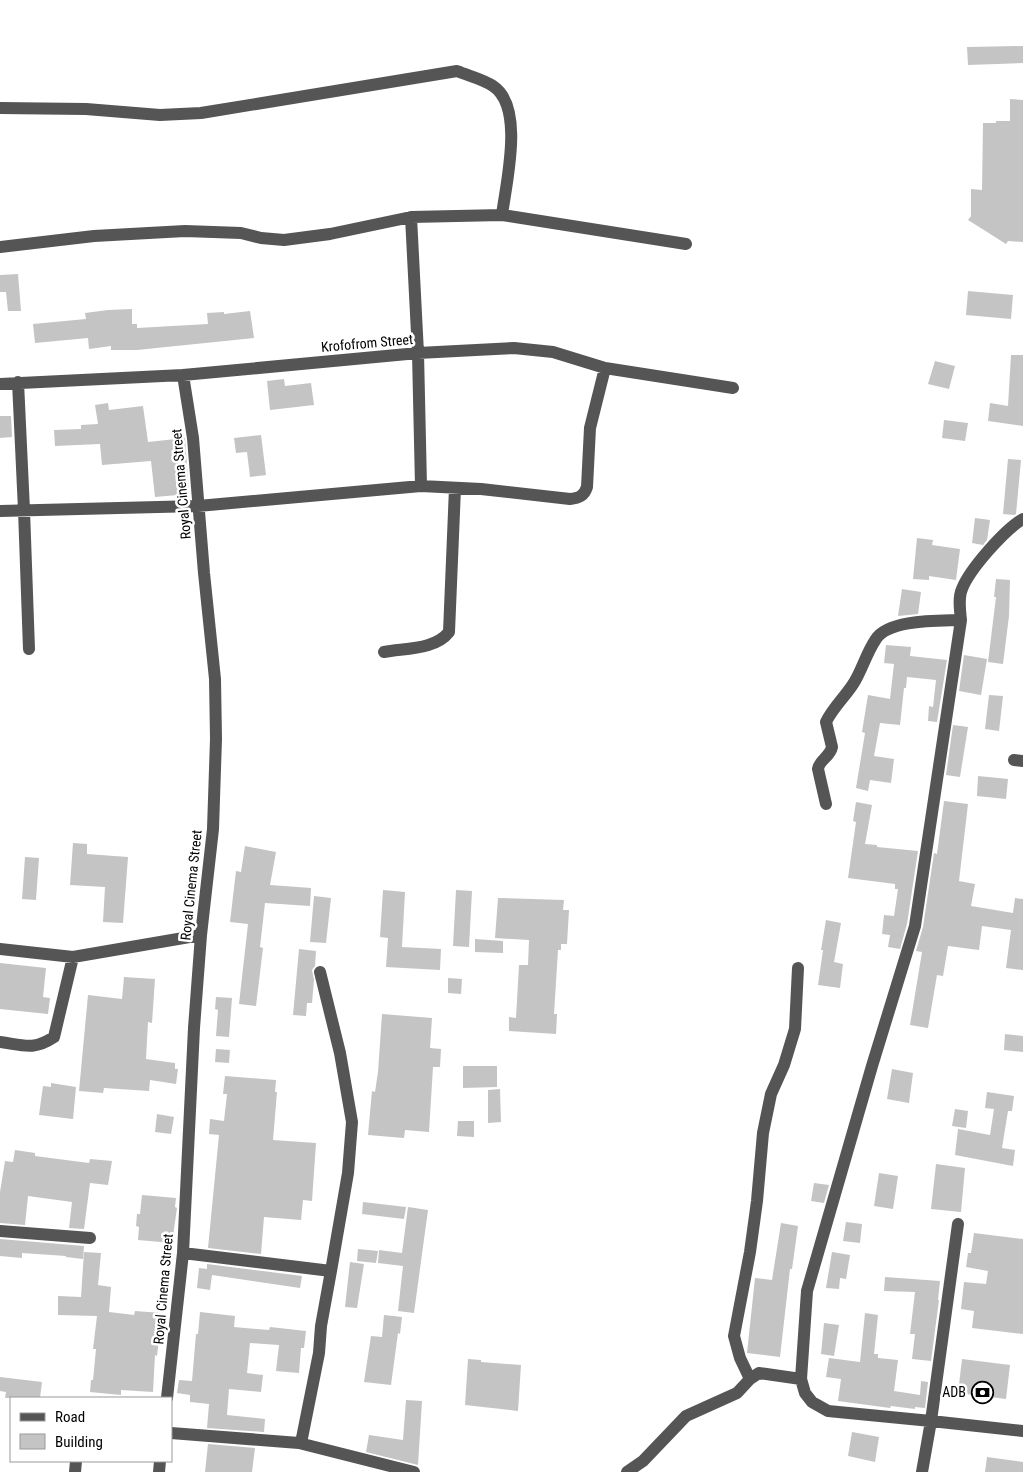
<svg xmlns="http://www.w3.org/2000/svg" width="1023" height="1472" font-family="'Roboto Condensed',sans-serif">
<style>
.building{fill:#c4c4c4}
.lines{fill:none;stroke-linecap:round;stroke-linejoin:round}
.minor{stroke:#555;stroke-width:12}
.labels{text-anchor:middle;stroke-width:5;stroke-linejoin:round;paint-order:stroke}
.street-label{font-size:14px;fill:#000;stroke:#fff}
.poi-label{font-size:14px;fill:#000;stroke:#fff;text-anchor:end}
</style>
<rect width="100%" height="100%" fill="#fff"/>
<path class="building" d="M1023,46V63L968,65L967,47Z
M1010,99L1023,100V242L1008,241L1006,244L968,220L971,216V189L982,190L983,123H996V121H1010Z
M18,274L21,311H8L6,292H0V275Z
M968,291L1013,295L1011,319L966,315Z
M132,309V324H137V328L208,324L207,313L224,312V314L250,311L254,338L137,350H111V346L89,349L88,338L35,343L33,324L86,319L85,313L108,310Z
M1011,355H1023V426L988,421L990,403L1008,406Z
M935,361L955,366L949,389L928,384Z
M284,379L285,386L311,383L314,405L270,410L267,381Z
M108,403L109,410L143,406L148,442L185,438L189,494L155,497L151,461L102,465L100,444L55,446L54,430L81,429V425L98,424L95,405Z
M0,416H11L12,437L0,438Z
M944,420L968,423L965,441L942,438Z
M261,435L266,475L250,477L247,452L236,453L234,438Z
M1008,459L1021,460L1016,514L1014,515L1003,514Z
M975,518L990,520L987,540L983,545L972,543Z
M917,538L933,540L932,545L960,549L956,580L929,576V580L913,579Z
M996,579L1010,580L1009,616L1003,664L988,662L996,597H994Z
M902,589L921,592L918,614L898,616Z
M886,645L911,647L910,656L947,660L937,722L928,721L929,706L933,707L936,680L907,677L906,688H904L900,725L880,723L874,756L894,759L891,783L870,780L868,791L856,788L865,733L862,732L868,695L890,699L894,664L884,663Z
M964,655L987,659L981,695L959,691Z
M989,695L1003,696L999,731L985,729Z
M953,725L968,727L960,777L946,775Z
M978,776L1008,779L1006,799L977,796Z
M944,801L968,804L959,881L975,884L971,906L1013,913L1015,898L1023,899V970L1006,968L1011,930L982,926L979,950L948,946L943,976L937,975L928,1028L910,1025L922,952L916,951L923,927L934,853L937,854Z
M856,802L872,805L865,844L877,845V847L918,851L907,924L900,949L888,947L890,935L882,934L884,915L894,916L898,889H895V884L848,878L856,822L853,821Z
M73,843L87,844V854L128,857L123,923L103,922L105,887L70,885Z
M245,846L276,852L270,885L311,888L310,906L265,903L260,947L263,948L256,1006L239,1004L248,924L230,922L236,871L241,872Z
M25,857L39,858L36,900L22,899Z
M383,890L405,892L402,947L441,949L440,970L386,967L388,938L380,937Z
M456,890L472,891L469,947L453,946Z
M314,896L331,898L326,943L310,942Z
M498,898L564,900L563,910H569L567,944H561V950H558L554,1014H557L556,1034L509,1031V1017L516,1018L519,965H528L529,940L495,938Z
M826,920L841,923L834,962L843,964L840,988L818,985L823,950H821Z
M475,939L503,941V953L475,952Z
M299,949L316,951L315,966L312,970L314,980L312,1003H307L306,1016L293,1015Z
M0,963L46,968L43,997L50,998L48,1014L0,1009Z
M124,977L155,979L152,1023L148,1022L146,1059L175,1063V1069H178L176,1084L150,1080L149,1091L104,1088L103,1093L79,1091L88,995L122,999Z
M448,978L462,979L461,994L448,993Z
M216,997L232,998L229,1037L216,1036L218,1010L215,1009Z
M382,1014L432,1018L430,1048L441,1049L440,1067H433L429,1132L405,1130L404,1138L368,1135L372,1091L375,1092L378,1072Z
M1005,1034L1023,1036V1052L1004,1050Z
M216,1049L230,1050L229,1063L215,1062Z
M463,1066H497V1087L463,1088Z
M892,1069L913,1073L909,1103L887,1099Z
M225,1076L276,1080L275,1092H277L273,1140L316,1143L312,1201L303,1200L301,1220L264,1217L261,1254L208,1248L219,1135L209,1134L210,1119L224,1121L227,1094H223Z
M51,1083L76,1087L73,1119L39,1115L43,1086L51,1087Z
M500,1089L501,1122L488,1123V1090Z
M987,1092L1014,1096L1012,1111H1008L1002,1148L1015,1150L1013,1166L955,1155L958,1129L990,1135L994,1109L985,1108Z
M955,1109L968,1111L966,1128L952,1126Z
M157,1114L174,1117L171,1134L155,1132Z
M458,1121H474V1137L457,1136Z
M15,1150L35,1153V1156L89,1163L90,1159L112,1161L108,1185L90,1183L84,1229L69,1228L72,1202L28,1196L25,1225L0,1223V1192L5,1161L13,1162Z
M936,1164L965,1168L961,1212L931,1209Z
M879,1173L898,1176L893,1209L874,1206Z
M814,1183L829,1185L824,1203L811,1201Z
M142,1195L176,1198L175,1207L177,1208L172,1243L138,1240L139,1227L136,1226L137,1214H140Z
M363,1202L406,1207L404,1219L362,1214Z
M408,1207L428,1210L414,1313L398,1311L403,1266L378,1263L379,1250L402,1253Z
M846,1222L862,1224L860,1243L843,1241Z
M781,1223L798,1226L792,1269H790L780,1357L747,1353L755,1278L772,1280Z
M974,1233L1023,1239V1334L972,1328L974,1311L961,1309L964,1282L986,1284L988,1271L966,1267L968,1253H971Z
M0,1239L84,1246L83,1259L66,1257V1256L22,1253V1258L0,1256Z
M358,1249L378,1251L376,1263L357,1261Z
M84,1252L101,1253L98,1285L111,1287L109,1312L134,1315L135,1311L162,1313L157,1356L155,1355L153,1392L121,1390V1395L90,1392L91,1380H93L96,1349H93L97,1316L58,1315V1296L81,1297Z
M832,1252L850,1255L846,1279L840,1278L839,1289L826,1288Z
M350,1262L364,1264L357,1308L345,1307Z
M207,1264L302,1276L300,1288L212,1275L210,1290L197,1288L199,1268L207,1269Z
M885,1277L940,1281L938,1300H939L931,1361L912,1359L915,1334H910L915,1292L884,1291Z
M200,1312L235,1316L234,1327L269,1330L270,1327L306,1331L304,1348H301L299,1373L276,1371L279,1345L250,1343L247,1373L263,1375L261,1392L229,1389L227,1415L265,1419L264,1432L207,1428L209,1404L190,1402V1395L177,1393L179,1380L192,1381L196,1334H198Z
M865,1313L878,1315L874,1354H878V1358L898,1360L894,1391L920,1395L921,1381L928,1382L925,1408L915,1407V1409L891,1406L890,1408L838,1401L841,1379L826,1377L829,1358L860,1362Z
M384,1315L402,1317L400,1334L398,1333L391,1385L364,1382L371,1336L382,1337Z
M824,1323L839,1325L834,1356L821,1354Z
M468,1359L481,1360V1362L521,1365L518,1411L465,1405Z
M962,1359L1010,1365L1006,1399L958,1393Z
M0,1377L42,1382L40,1398H5L6,1392L0,1391Z
M406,1400L422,1401L418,1465L366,1452L369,1435L403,1440Z
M852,1432L879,1437L875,1462L848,1456Z
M208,1444L255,1448L252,1472H205Z
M987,1457L1023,1462V1472H985Z"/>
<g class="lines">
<path class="minor" d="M0,108L86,109L160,115L201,113L457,71C469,76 483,79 493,86C525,107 506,183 502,215
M411,217L418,353L421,486
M0,247L94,236L185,231L241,233L261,238L284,240L330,234L411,217L502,215L686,244
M18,382L24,510L29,649
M0,384L183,375L418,353L514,348L553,352L605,368L733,388
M0,511L198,506L421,486L481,489L570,499C579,498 584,496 587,487L590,428L605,368
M384,652C405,648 435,650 449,632L455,488
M1014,760L1023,761
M826,804L818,769C819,760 830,757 832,747L826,722C833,707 847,695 855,681C863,667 867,652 876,639C889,619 939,621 961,620
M0,949L73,957L201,935
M320,972L340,1053L352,1122L348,1173L331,1271
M0,1042C23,1045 33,1051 54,1037L73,957
M958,1224L931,1421L828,1411L812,1402L805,1393L801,1379L807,1291L872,1066L915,926L961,620C960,610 958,598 962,589C969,570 1005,529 1023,519
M0,1231L90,1238
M183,1253L331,1271L321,1326L319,1353L302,1438L299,1443
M750,1379L740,1358L734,1336L750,1252L757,1201L763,1133L771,1094L784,1065L795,1029L798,968
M167,1398L183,1253L194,1028L201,935L213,829L216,739L215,679L204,573L193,438L183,375
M171,1433L299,1443L414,1472
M75,1472L76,1461
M159,1472L160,1461
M627,1472L643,1461L686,1416L737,1393L750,1379L759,1373L801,1379
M922,1472L931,1421L1023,1431"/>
</g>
<defs>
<symbol id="bank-ring" viewBox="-11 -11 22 22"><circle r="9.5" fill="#fff" stroke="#000" stroke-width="1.5"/><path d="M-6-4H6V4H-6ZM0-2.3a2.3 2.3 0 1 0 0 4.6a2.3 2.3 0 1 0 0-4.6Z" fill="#000"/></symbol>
</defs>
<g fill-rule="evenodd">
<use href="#bank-ring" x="970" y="1380" width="25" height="25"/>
</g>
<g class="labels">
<g class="street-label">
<text transform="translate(367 343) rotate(-5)" y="5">Krofofrom Street</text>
<text transform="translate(181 484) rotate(-95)" y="5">Royal Cinema Street</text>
<text transform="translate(191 885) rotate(-84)" y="5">Royal Cinema Street</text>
<text transform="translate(163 1289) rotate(-85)" y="5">Royal Cinema Street</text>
</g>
<g class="poi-label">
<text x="966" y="1397">ADB</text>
</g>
</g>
<rect x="10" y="1397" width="162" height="65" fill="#ffffff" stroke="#999999"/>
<rect x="20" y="1413" width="25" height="8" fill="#555555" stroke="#999999"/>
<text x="55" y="1422" font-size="15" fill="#000000">Road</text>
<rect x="20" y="1434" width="25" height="15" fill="#c4c4c4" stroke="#999999"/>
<text x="55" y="1447" font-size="15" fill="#000000">Building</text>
</svg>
